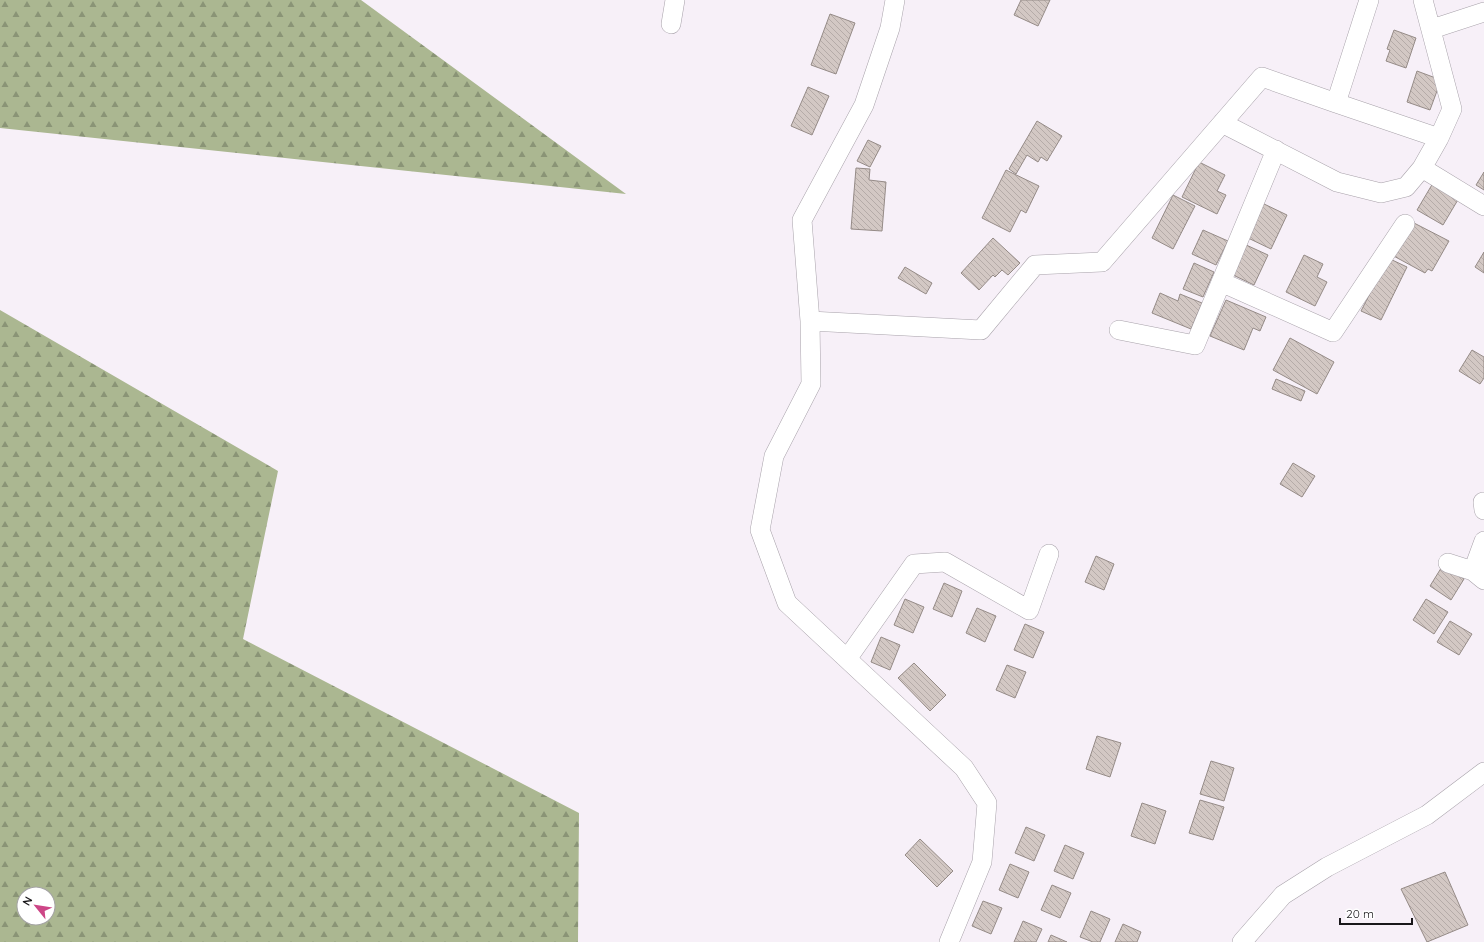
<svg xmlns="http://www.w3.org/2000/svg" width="1484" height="942" font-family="Quicksand,sans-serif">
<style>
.forest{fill:url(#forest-firs);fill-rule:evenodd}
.building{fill:url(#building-back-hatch);stroke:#958b87}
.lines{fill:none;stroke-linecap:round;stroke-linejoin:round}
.minor-casing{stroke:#a8a2aa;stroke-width:20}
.minor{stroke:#fff;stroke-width:19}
</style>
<defs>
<pattern id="forest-firs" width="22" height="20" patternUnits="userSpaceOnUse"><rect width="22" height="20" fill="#abb791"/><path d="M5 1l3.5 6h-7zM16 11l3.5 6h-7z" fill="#8a9476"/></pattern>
<pattern id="building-back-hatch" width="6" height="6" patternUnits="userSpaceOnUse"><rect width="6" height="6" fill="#d3c8c4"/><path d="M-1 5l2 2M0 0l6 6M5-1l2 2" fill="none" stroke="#b5aba8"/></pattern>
</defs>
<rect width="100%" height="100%" fill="#f7f0f8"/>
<path class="forest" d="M0,0H361L626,194L0,128Z
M0,310L278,471L243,639L579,813L578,942H0ZM24,894H48V918H24Z"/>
<path class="building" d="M1021,0H1050L1038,26L1014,15Z
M830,14L855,23L836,74L811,65Z
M1394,30L1416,38L1406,68L1386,61L1390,50L1387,49Z
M1417,71L1441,80L1430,110L1407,102Z
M808,87L829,96L812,135L791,126Z
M1037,121L1062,136L1047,161L1041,157L1038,162L1027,155L1016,174L1009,169Z
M868,140L881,146L870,167L857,161Z
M1199,162L1225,175L1217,191L1226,195L1217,214L1182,197Z
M856,168L870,169L869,180L886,182L882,231L851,229Z
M1006,170L1039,186L1026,213L1021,210L1010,232L982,218Z
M1484,172V190L1476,185Z
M1433,183L1459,198L1443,225L1417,210Z
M1173,195L1195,206L1173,249L1152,238Z
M1262,203L1287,215L1271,249L1246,237Z
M1414,223L1449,241L1432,271L1428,269L1425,273L1390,254L1408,235Z
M1203,230L1228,241L1216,265L1192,254Z
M993,238L1020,263L1008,275L1002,270L995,277L993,275L979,290L961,273Z
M1244,244L1268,255L1254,285L1231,274Z
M1484,252V273L1475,267Z
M1304,255L1323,264L1317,277L1327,282L1315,306L1286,292Z
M1388,258L1407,267L1381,320L1361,311Z
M1194,263L1214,272L1203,297L1183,289Z
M905,267L932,283L926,294L898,278Z
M1160,293L1178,301L1180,294L1202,303L1191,329L1152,313Z
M1226,300L1266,317L1260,331L1253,328L1244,350L1210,336Z
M1290,338L1334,362L1317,394L1273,370Z
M1472,350L1484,357V378L1480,384L1459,371Z
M1276,379L1305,391L1301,401L1272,389Z
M1293,463L1315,476L1302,497L1280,484Z
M1096,556L1114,564L1104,590L1085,582Z
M1443,565L1464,579L1451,600L1430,586Z
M944,583L962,591L952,617L933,609Z
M905,599L924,607L913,633L894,625Z
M1426,599L1448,612L1434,634L1413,620Z
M977,608L996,616L985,642L966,633Z
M1450,621L1472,634L1459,655L1437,642Z
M1025,624L1044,632L1033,658L1014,650Z
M881,637L900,645L890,670L871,662Z
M914,663L946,695L930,711L898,678Z
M1007,665L1026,672L1015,698L996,690Z
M1097,736L1121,743L1110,777L1086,769Z
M1211,761L1234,768L1224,801L1200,794Z
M1200,800L1224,807L1213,840L1189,833Z
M1142,803L1166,811L1155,844L1131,836Z
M1026,827L1045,835L1034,861L1015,853Z
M920,839L953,871L937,887L905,855Z
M1065,845L1084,853L1073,879L1054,871Z
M1010,864L1029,872L1018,898L999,890Z
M1445,872L1468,925L1427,942L1401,889Z
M1052,885L1071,893L1060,918L1041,910Z
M983,901L1002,908L991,934L972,926Z
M1091,911L1110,919L1100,942H1093L1080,937Z
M1023,921L1042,929L1036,942H1014Z
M1123,924L1141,932L1137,942H1115Z
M1051,935L1067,942H1048Z"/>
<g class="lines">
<defs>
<path id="minor" d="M895,0L890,28L864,105L802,220L810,321L811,384L774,456L760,530L787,603L964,768L987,803L982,862L949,942
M1369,0L1336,103L1439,138
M1423,0L1452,109L1439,138L1422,168L1484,206
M671,24L675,0
M1432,29L1484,12
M1222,123L1337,182L1381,193L1406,187L1422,168
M1221,282L1333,332L1405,224
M810,321L981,330L1035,265L1102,262L1262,77L1336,103
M1119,330L1195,345L1276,150
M1483,502L1484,510
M1448,563L1473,571L1484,580
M1473,571L1484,541
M847,659L914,564L945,562L1029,610L1049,554
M1242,942L1283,895L1327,867L1427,815L1484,772"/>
</defs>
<use href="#minor" class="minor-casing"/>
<use href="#minor" class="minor"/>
</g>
<g transform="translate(36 906) rotate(300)"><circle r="19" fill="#ffffff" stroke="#a3a2a3"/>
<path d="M0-3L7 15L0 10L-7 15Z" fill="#cd4687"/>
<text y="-6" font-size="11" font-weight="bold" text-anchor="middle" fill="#19171a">N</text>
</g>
<path d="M1340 918v6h72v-6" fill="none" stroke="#19171a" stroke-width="2"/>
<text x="1346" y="918" font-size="12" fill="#19171a" stroke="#ffffff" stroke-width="3" paint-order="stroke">20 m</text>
</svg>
